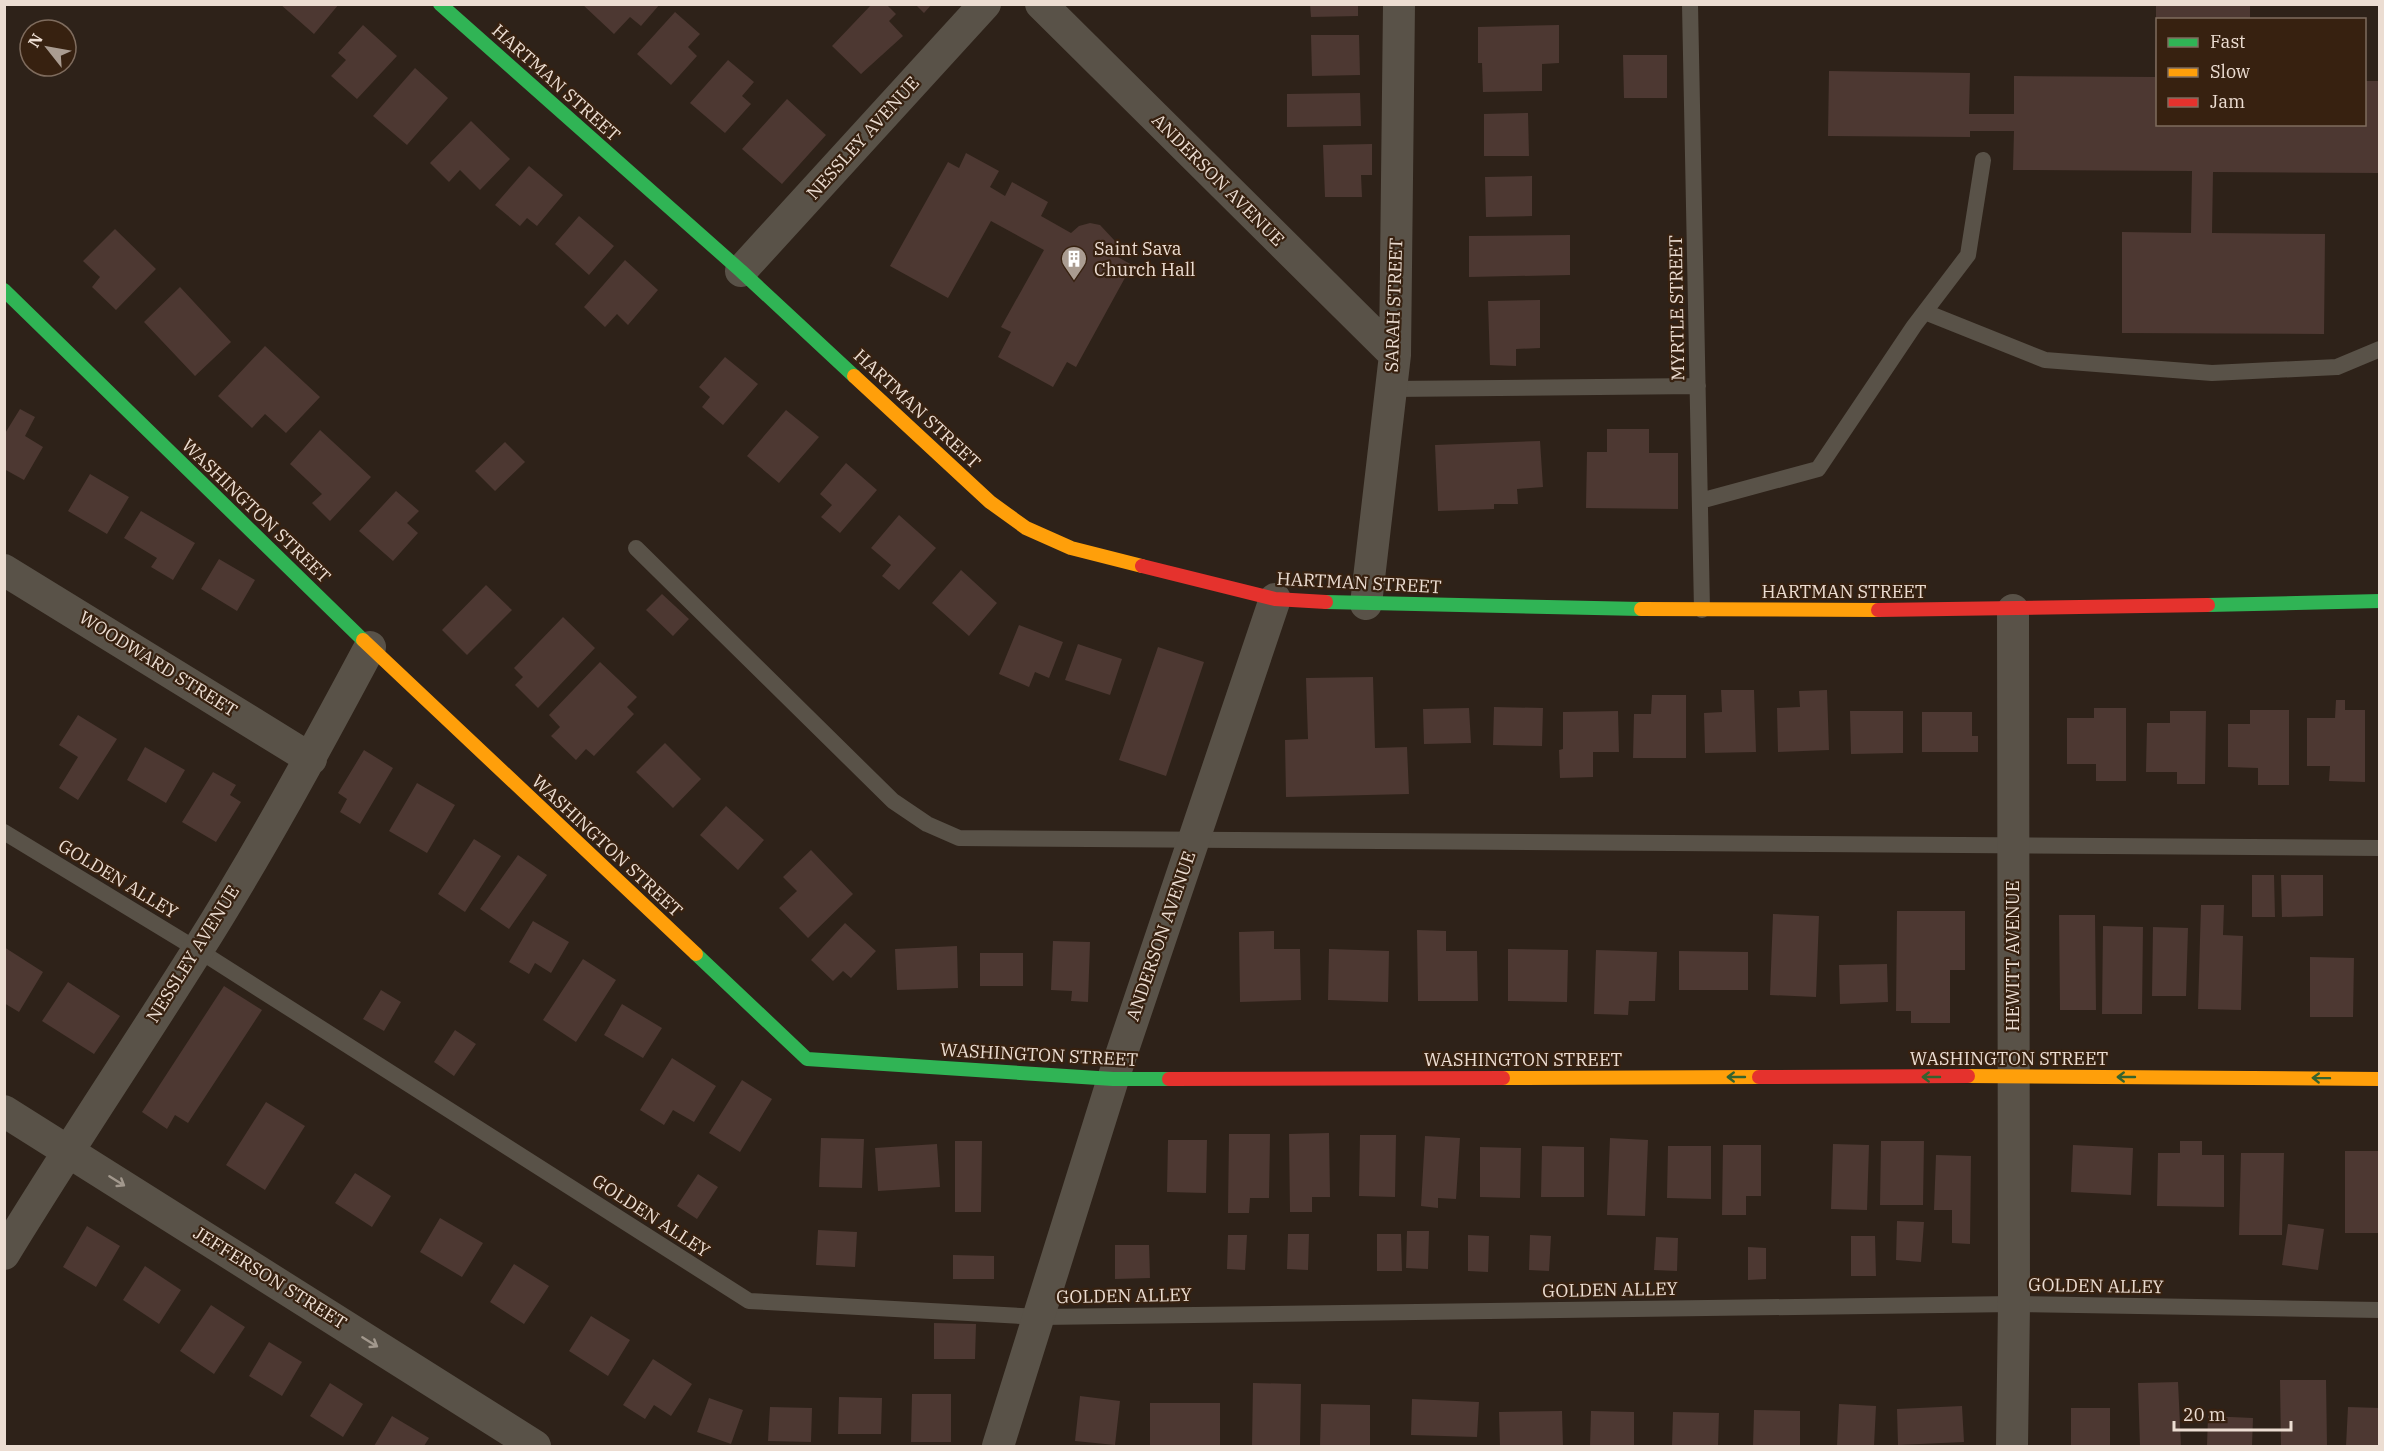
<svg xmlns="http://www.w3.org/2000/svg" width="2384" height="1451" font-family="'IBM Plex Serif',serif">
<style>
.building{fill:#4d3832}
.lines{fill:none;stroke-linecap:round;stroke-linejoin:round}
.lane{stroke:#595248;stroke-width:16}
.street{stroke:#595248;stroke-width:32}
.fast{stroke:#30b455;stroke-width:14}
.slow{stroke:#ff9f0a;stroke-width:14}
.jam{stroke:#e5322d;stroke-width:14}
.oneway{stroke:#34632f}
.oneway2{stroke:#a2988d}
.labels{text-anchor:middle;stroke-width:4.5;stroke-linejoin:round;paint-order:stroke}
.street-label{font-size:18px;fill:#ecddd2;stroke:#372110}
.poi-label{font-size:18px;fill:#ecddd2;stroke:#372110;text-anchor:start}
</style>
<rect width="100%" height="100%" fill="#2e2219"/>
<path class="building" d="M280,4H339L314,34Z
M582,4H660L641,26L630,17L614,34Z
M872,4H886L896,14L889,21L903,36L861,74L832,46Z
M915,4H932L924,13Z
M1310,4H1358V16L1311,17Z
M2156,4H2250V20H2156Z
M675,12L700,34L688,47L697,56L671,85L637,54Z
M363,25L397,56L357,99L331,76L346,60L338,53Z
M1559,25V63L1542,64V91L1483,92L1482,63H1478V27Z
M2155,34L2158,124H2364V81H2380V173L2213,172L2212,233L2325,234L2324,334L2122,333V232L2191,233L2192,171L2013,170L2014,131H1970V137L1828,136L1829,71L1970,73L1969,114H2014V76L2155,77Z
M1311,35H1359L1360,75L1312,76Z
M1623,55H1667V98H1624Z
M728,60L754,82L742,96L751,104L725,133L690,103Z
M415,68L448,98L407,145L373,116Z
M1360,93L1361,126L1287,127V94Z
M787,99L826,135L782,184L742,149Z
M1528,113L1529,156H1484V114Z
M471,121L510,159L480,190L460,170L449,182L430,163Z
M1372,144V175H1361L1362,197H1325L1323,145Z
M966,153L999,171L990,187L1005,196L1012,182L1048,202L1041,216L1071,233L1079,226L1090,223L1100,225L1115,241L1116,256L1132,265L1076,367L1067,362L1053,387L998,357L1011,332L1001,327L1044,250L991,221L948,298L890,266L948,162L959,168Z
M529,166L563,195L537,226L527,218L520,226L495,205Z
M1532,176V216L1486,217L1485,177Z
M579,216L614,246L589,275L555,244Z
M115,229L156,269L116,310L92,287L100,277L83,261Z
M1570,235V275L1469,277V236Z
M625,260L658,290L628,325L617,314L605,327L584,307Z
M180,287L231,342L195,376L144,322Z
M1540,300V348L1516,349V366L1490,365L1488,301Z
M265,346L320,397L286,433L265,414L252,428L218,396Z
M725,357L758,384L723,425L702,407L710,397L699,387Z
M20,409L35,417L25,436L43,447L24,480L4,469V435Z
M786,410L819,437L779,483L747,456Z
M1607,429H1649V453H1678V509L1586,508L1587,452H1607Z
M320,430L371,477L330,521L312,503L322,494L290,464Z
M1540,441L1543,487L1517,489L1518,504H1494V509L1438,511L1435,445Z
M505,442L525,462L495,491L475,471Z
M846,463L877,490L840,533L821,517L832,505L820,494Z
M90,474L129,497L107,534L68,511Z
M396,491L419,511L407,523L418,533L393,561L359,531Z
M141,511L195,543L173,580L151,567L157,558L124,538Z
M899,515L936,548L899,590L882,576L891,565L871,548Z
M219,559L255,580L237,611L201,589Z
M961,570L997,603L969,636L932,603Z
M486,585L512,610L467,655L442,630Z
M662,594L689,619L673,636L646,610Z
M563,617L595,648L538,708L515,685L523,677L514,668Z
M1019,625L1063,642L1049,678L1035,672L1029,687L999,674Z
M1078,644L1122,659L1110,695L1065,680Z
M1158,647L1204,662L1166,776L1119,760Z
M600,662L637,697L627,707L634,714L594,756L586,749L576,760L551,736L560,727L549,715Z
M1373,677L1375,748L1407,747L1409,794L1286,797L1285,740L1308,739L1306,678Z
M1721,690H1754L1756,752L1705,753L1704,713L1722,712Z
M1827,690L1829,750L1778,752L1777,708L1800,707L1799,691Z
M1652,695H1686V758H1633L1634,714H1651Z
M2336,700H2345V710H2365V782L2329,781L2330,766H2307V718H2335Z
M1494,707L1543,708L1542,746L1493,745Z
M1469,708L1471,743L1424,744L1423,709Z
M2094,708H2126V781H2096V764H2067V718H2094Z
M2250,710H2289V785H2258V768L2228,767V724H2250Z
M1618,711L1619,752H1593V777L1560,778L1559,750L1563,749V712Z
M1850,711H1903V753L1851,754Z
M2170,711H2206L2205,784H2177V772H2146L2147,723H2170Z
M1922,712H1972V736H1978V752H1922Z
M78,715L117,739L78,800L59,788L78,757L59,745Z
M665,743L701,779L673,808L636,772Z
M145,747L185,770L166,803L127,780Z
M364,750L393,768L360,824L340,812L347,799L338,793Z
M213,772L236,785L230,795L241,802L216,842L182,822Z
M417,783L455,805L427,853L389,831Z
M726,806L764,840L738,870L700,835Z
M474,839L501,856L465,912L438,894Z
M811,850L853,894L808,938L779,908L797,891L783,877Z
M518,855L547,875L509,929L480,909Z
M2252,875H2274L2275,917H2252Z
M2281,875H2323V916L2282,917Z
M2201,905H2224L2223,935L2243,936L2241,1010L2198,1009Z
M1897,911H1965V970H1950V1023H1911V1011H1896Z
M1773,914L1819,916L1816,997L1770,995Z
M2059,915H2095L2096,1010H2060Z
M533,921L569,942L551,973L535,963L529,974L509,962Z
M845,923L876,951L851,978L843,971L833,981L811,960Z
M2103,926L2143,927L2142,1014H2102Z
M2153,927L2188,928L2186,996H2152Z
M1417,930L1446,931V951H1477L1478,1001H1418Z
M1274,931V949H1300L1301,1000L1240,1002L1239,932Z
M1053,941L1090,942L1088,1002L1071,1001L1072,991L1051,990Z
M957,946L958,988L897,990L895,949Z
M4,947L43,972L19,1012L4,1003Z
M1329,949L1389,951L1388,1002L1328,1000Z
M1508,949L1568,950L1567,1002L1508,1001Z
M1596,950L1657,952L1655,1001H1629L1628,1015L1594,1014Z
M1679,951L1748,952V990H1679Z
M980,953H1023V986H980Z
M2310,957L2354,958L2353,1017H2310Z
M583,959L616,980L576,1042L543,1020Z
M1887,964L1888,1002L1840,1004L1839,965Z
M68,982L120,1016L94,1054L42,1021Z
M224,986L262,1010L188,1123L175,1115L167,1129L142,1112Z
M381,990L401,1002L384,1031L363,1019Z
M622,1004L662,1028L643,1058L604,1035Z
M455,1030L476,1044L454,1076L434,1062Z
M672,1058L716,1086L694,1122L673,1110L664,1125L640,1110Z
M742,1080L772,1099L740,1152L709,1133Z
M266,1102L305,1126L265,1190L226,1165Z
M1329,1133L1330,1197H1312V1212H1290L1289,1134Z
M1229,1134H1270L1269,1198H1250L1249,1213H1228Z
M1360,1135H1396L1395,1197L1359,1196Z
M1425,1136L1460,1138L1456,1199L1438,1198V1208L1421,1206Z
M821,1138L864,1139L862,1188L819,1187Z
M1610,1138L1648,1140L1645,1216L1607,1215Z
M1168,1140H1207L1206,1193L1167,1192Z
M955,1141H982L981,1212H955Z
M1881,1141H1924L1923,1205H1880Z
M2180,1141H2202V1155H2224V1207L2157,1206L2158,1153H2180Z
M937,1144L940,1187L878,1191L875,1148Z
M1833,1144L1869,1145L1867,1210L1831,1209Z
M1723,1145H1761V1196H1746V1215H1722Z
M2073,1145L2133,1148L2131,1195L2071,1192Z
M1542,1146L1584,1147V1197H1541Z
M1668,1146H1711V1199L1667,1198Z
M1480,1147L1521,1148L1520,1198L1480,1197Z
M2345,1151H2380V1233H2345Z
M2241,1153H2284L2282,1235H2239Z
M1936,1155L1971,1156L1970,1244L1952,1243V1210H1934Z
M355,1173L391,1196L372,1227L335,1203Z
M698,1174L718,1187L697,1219L677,1206Z
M440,1218L483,1243L462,1277L420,1252Z
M1897,1221L1924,1222L1921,1262L1896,1260Z
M2288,1224L2324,1229L2318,1270L2282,1265Z
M87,1226L120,1246L96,1287L63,1267Z
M818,1230L857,1232L855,1267L816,1265Z
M1407,1231H1429L1428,1269L1406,1268Z
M1288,1234H1309L1308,1270L1287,1269Z
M1377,1234H1401L1402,1271H1377Z
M1228,1235H1247L1245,1270L1227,1269Z
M1468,1235L1489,1236L1488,1272L1468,1271Z
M1530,1235L1551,1236L1549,1271L1529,1270Z
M1851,1236H1875L1876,1276H1851Z
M1656,1237L1678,1238L1677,1271L1654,1270Z
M1115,1245H1149L1150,1278L1115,1279Z
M1748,1247L1766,1248V1279L1748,1280Z
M953,1255L994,1256V1279H953Z
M514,1264L549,1286L524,1324L490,1302Z
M145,1266L181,1290L159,1324L123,1300Z
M211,1305L245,1327L214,1374L180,1351Z
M591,1316L630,1340L608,1376L569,1351Z
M934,1323L976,1324L975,1359H934Z
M269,1342L302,1362L282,1396L249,1376Z
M653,1359L692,1384L671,1416L654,1405L645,1419L623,1405Z
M2280,1380H2326L2327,1446H2281Z
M2178,1382L2181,1446H2140L2138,1383Z
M330,1383L363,1404L343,1437L310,1416Z
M1253,1383L1301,1384L1300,1446H1252Z
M912,1394H951V1442H911Z
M1080,1396L1120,1401L1115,1445L1075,1441Z
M839,1397L882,1398L881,1434H838Z
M709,1398L743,1410L731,1444L697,1432Z
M1412,1399L1479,1402L1477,1437L1411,1435Z
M1150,1403H1220V1446H1150Z
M1321,1404L1370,1405V1446H1320Z
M1839,1404L1876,1406L1874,1446H1837Z
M1962,1406L1964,1442L1898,1445L1897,1409Z
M770,1407L812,1408L811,1442L768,1441Z
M2348,1407L2380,1408V1446H2346Z
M2071,1408H2110V1446H2071Z
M1754,1410L1800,1411V1446H1753Z
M1562,1411L1563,1446H1500L1499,1412Z
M1591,1411L1634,1412V1446H1590Z
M1673,1412L1719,1413L1718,1446H1672Z
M392,1416L429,1438L424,1446H374Z
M2208,1416L2253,1418L2252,1446H2207Z"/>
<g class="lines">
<path class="lane" d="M1690,4L1702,610
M1925,312L2045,360L2212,373L2337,367L2380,349
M1391,389L1698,386
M1700,501L1818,469L1914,326L1968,255L1983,160
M636,548L893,801L927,824L959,838L2380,848
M4,832L198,950L749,1301L1040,1317L2014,1304L2380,1310"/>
<path class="street" d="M1041,4L1395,355
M741,271L985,4
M4,570L311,759
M1366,604L1395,355L1399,4
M4,1111L535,1446
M4,1254C66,1152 133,1053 197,951C259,853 315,750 370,647
M998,1446L1113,1079L1275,599
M2012,1446L2014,1304L2013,610"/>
<path class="fast" d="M440,4L741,271L854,376
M4,290L363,640
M1326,602L1641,609
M2208,605L2380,601
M696,954L807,1059L1113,1079H1169"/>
<path class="slow" d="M854,376L990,502L1026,528L1071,548L1142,566
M1641,609L1878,610
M363,640L696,954
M1968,1076L2380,1079
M1503,1078L1759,1077"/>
<path class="jam" d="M1142,566L1275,599L1326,602
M1878,610L2208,605
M1759,1077L1968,1076
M1169,1079L1503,1078"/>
</g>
<defs><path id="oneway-shaft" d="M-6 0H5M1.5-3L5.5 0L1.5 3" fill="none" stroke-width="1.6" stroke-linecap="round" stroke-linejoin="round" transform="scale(1.5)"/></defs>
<g class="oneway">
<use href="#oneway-shaft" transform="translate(1736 1077) rotate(180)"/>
<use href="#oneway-shaft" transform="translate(1931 1077) rotate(180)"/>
<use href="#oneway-shaft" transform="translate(2126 1077) rotate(-180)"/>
<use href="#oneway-shaft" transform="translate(2321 1078) rotate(-179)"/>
</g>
<g class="oneway2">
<use href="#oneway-shaft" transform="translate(117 1181) rotate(32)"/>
<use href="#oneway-shaft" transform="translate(370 1342) rotate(32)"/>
</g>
<defs>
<symbol id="building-pin" viewBox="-11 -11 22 30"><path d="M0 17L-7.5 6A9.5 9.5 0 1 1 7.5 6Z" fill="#aa9c91" stroke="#372110"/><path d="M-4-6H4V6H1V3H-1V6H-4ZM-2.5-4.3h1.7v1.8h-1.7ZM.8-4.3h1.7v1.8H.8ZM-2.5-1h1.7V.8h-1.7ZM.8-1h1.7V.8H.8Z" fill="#fff"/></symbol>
</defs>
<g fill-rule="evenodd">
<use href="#building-pin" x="1059" y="244" width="30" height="40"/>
</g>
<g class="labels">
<g class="street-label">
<text transform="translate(556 83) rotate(42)" y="6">HARTMAN STREET</text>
<text transform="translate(863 138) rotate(-48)" y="6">NESSLEY AVENUE</text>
<text transform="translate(1218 180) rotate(45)" y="6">ANDERSON AVENUE</text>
<text transform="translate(1394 305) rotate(-88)" y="6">SARAH STREET</text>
<text transform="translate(1677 308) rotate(-91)" y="6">MYRTLE STREET</text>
<text transform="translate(917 409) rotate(43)" y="6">HARTMAN STREET</text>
<text transform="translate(256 511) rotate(44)" y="6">WASHINGTON STREET</text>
<text transform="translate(1359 583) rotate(3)" y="6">HARTMAN STREET</text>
<text x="1844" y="598">HARTMAN STREET</text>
<text transform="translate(158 664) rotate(32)" y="6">WOODWARD STREET</text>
<text transform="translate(607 846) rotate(43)" y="6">WASHINGTON STREET</text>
<text transform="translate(118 879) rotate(31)" y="6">GOLDEN ALLEY</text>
<text transform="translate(1161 936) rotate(-71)" y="6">ANDERSON AVENUE</text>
<text transform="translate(193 954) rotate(-58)" y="6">NESSLEY AVENUE</text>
<text transform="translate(2013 956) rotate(-90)" y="6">HEWITT AVENUE</text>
<text transform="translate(1039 1055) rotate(3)" y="6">WASHINGTON STREET</text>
<text x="2009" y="1065">WASHINGTON STREET</text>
<text x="1523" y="1066">WASHINGTON STREET</text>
<text transform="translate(651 1216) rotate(33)" y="6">GOLDEN ALLEY</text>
<text transform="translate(270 1278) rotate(32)" y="6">JEFFERSON STREET</text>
<text transform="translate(2096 1286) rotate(1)" y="6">GOLDEN ALLEY</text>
<text transform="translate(1610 1290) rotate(-1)" y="6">GOLDEN ALLEY</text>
<text transform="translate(1124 1296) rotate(-1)" y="6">GOLDEN ALLEY</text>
</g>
<g class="poi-label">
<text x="1094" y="255">Saint Sava<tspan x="1094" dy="21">Church Hall</tspan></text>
</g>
</g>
<rect width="2384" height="1451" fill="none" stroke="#ecddd2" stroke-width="12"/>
<rect x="2156" y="18" width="210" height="108" fill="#372110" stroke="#7f6c5e" stroke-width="1.5"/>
<rect x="2168" y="38" width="30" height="9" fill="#30b455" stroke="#7f6c5e" stroke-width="1.5"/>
<text x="2210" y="48" font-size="18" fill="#ecddd2">Fast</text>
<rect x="2168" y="68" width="30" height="9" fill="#ff9f0a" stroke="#7f6c5e" stroke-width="1.5"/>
<text x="2210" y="78" font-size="18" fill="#ecddd2">Slow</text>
<rect x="2168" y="98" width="30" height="9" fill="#e5322d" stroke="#7f6c5e" stroke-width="1.5"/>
<text x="2210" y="108" font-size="18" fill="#ecddd2">Jam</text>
<g transform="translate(48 48) rotate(301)"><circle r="28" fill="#372110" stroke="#7f6c5e" stroke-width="1.5"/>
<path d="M0-4.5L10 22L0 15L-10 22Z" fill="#aa9c91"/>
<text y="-9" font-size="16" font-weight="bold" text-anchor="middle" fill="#ecddd2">N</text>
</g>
<path d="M2174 1421v9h117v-9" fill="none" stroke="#ecddd2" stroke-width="3"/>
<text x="2183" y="1421" font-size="18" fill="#ecddd2" stroke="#372110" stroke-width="4.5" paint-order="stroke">20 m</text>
</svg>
